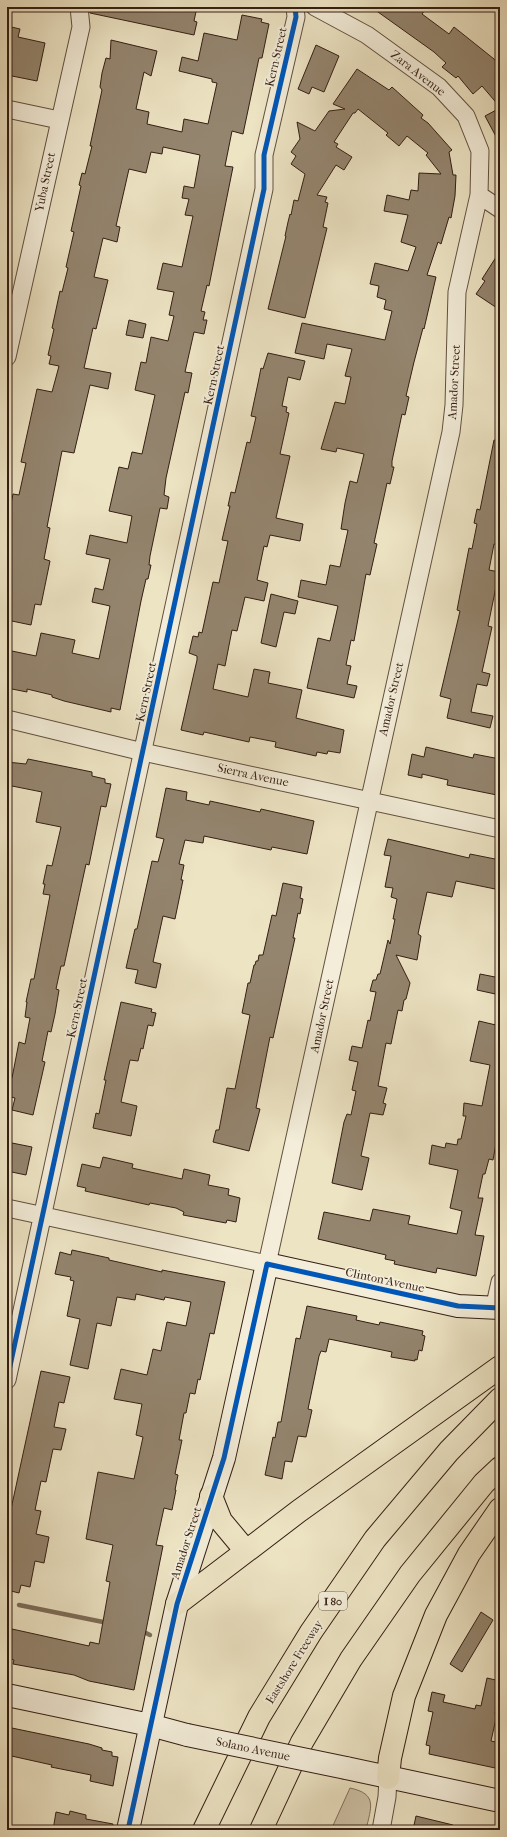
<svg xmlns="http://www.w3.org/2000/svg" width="507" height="1837" font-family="'IM FELL French Canon',serif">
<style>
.green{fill:#cec2a6;stroke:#81705c}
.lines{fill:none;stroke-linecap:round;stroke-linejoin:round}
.stream{stroke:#7d6d59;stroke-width:4.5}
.building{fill:#94856f;stroke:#341e13}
.street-casing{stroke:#62503f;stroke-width:19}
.secondary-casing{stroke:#341e13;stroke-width:24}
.highway-casing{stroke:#341e13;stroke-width:24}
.path{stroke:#341e13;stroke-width:2.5;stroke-dasharray:1 2;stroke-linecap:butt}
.street{stroke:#f3edd9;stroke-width:17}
.secondary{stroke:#f3edd9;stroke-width:22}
.highway{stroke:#ede4c4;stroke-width:22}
.secondary-bridge-casing{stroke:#341e13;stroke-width:24;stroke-linecap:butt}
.secondary-bridge{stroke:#f3edd9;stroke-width:22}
.cycleway-casing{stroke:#f3edd9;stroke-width:8}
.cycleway{stroke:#0057b8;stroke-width:5}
.labels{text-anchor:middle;stroke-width:3.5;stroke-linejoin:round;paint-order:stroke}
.shield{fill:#f3edd9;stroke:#6d5c4e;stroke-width:1}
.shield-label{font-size:11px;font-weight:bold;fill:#341e13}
.street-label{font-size:12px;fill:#341e13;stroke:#f3edd9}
</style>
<rect width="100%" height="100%" fill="#ede4c4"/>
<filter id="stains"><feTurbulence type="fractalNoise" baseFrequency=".005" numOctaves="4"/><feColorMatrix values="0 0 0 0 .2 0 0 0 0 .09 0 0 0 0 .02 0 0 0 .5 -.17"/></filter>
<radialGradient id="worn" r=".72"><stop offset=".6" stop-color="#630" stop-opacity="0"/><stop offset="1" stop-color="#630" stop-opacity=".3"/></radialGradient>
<path class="green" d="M350,1788C378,1794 371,1807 366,1830H331Z"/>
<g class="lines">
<path class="stream" d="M19,1605L108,1623
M140,1630L150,1635"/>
</g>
<path class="building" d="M89,7H197L194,21L197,22L194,35L90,13Z
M371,7H427L422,14L449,34L454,27L494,59L500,66V107L482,86L473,94L458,76L456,78L442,67L446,63L434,52Z
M242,15L262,19L261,22L269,24L262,58H259L243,134L232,131L225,166L233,167L209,286L207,285L201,311L205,312L203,320H207L204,334L194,332L185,372L192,373L188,393L185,392L166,478L164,495L169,497L167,509L160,508L150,556L149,565H151L148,579H146L141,601L120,710L111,708V712L64,701L52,697V695L27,689V692L7,688V650L36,656L41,633L75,640L72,653L99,659L110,606L92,602L95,588L103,590L110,559L86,554L90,535L127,543L132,516L109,511L119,467L128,469L132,452L142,454L155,395L135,390L141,362L146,363L151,337L168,341L174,316L169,315L174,292L157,289L163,263L182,267L193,216L185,215L189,199L182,198L184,186L194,188L200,155L163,147L162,154L151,152L146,173L129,169L116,226L120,227L117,242L103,238L94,277L108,280L96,329L93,328L84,368L111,373L108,389L90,385L74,453L62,451L47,527L50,528L44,559L50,561L41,605L35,604L31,625L7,620V523L13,494L19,495L26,463L21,462L37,389L52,392L59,366L49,364L51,356L48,355L54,329L52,328L60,291L62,292L68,268L66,267L74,232L71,231L81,186L79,185L82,173L85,174L92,146H90L102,90L100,87L102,73L106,58L110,59L111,40L157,51L151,76L144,72L136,109L149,112L147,124L182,132L184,119L208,124L217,83L212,82V79L179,71L182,57L198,61L204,33L237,40Z
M7,26L20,29L18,37L45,43L37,81L7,75Z
M316,45L339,56L324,92L312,87L309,94L298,89Z
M357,69L389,90L392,87L423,115L421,118L428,123L452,150L449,152L453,175H456L455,196L451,218L449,217L441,244L438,242L427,275L436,277L424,329L423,328L414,362L406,396L409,397L405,415L402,414L392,461V467H394L390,484L387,483L374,543L377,544L370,575L366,574L354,641L351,640L346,665L351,666L347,684L357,686L354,698L307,688L318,638L330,641L338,606L298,597L301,580L326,585L330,565L340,567L348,530L341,529L345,503L350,481L357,483L364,454L337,448L336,452L321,449L335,402L345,404L351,377L345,376L352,349L327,344L324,359L295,353L302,323L385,340L392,311L384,309L386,300L377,297L379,286L370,284L375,263L408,271L416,247L401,242L408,215L384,211L387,195L409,200L411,190L418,191L419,173L441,174L426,155L428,153L407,136L399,146L386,135L388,133L358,109L355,113H353L334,142L338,144L336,147L352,157L344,170L336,165L317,195L327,197L325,202L328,203L323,227L327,228L305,318L268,309L286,236H285L288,222L290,214L291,215L294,200L298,201L305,174L291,164L296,156L291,152L300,139L297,122L315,131L329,111L345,109L333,104Z
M500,108V144L485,116Z
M500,251V310L476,294L485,281L482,279Z
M129,320L146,324L143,338L126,335Z
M268,353L305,361L300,380L288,377L282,406L287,407L286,412L289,413L280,454L290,456L276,518L303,524L300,541L270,535L267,547L264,546L257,580L268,583L264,601L245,597L237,631L232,630L225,666L218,664L213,689L248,697L254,669L270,672L268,683L302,690L296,718L344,730L340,753L328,751L327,754L317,752L316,756L275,747L276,742L250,737L249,742L204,732L203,735L181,730L197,660V656L189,653L193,636L198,637L199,632L202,633L213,582L219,583L228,541L222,540L230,506H228L231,492L235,493L247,442L250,443L256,417L251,416L258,383L261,368L263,369Z
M494,440L500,441V545L494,544L489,570L499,572L488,626L492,627L482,672L490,674L487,686L477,684L471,712L493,716L490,728L447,718L451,699L440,696L460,611L457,610L469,548L472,549L477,524L474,523L477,509L480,510Z
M271,594L298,601L295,614L284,612L276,647L261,643Z
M426,747L473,758L474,754L500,759V790L498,789L497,795L447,785L448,780L422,774V778L408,775L412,754L424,757Z
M28,759L92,772V776L105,779V783L111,784L106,807L101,806L89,865L86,864L64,966H61L56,989L59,990L55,1014L51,1032L48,1031L42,1061L45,1062L33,1115L12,1110L15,1098L7,1096V1088L9,1078H12L19,1042L25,1044L30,1018L25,1017L27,1002H26L31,979H34L50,895L43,894L45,884H43L47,865L52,866L61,827L36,822L42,792L7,785V762L26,764Z
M166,788L187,792L186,800L209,805L210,801L260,812L261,809L314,821L307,854L272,847L271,850L204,836L203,843L185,840L179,864L184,865L181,880H183L175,919L163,916L153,962L161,964L156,988L135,983L138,970L126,968L135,929H137L152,861L158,862L164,839L156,837Z
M388,839L469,858L470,854L500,860V890L456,881L452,897L427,892L418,934L421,936L417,960L396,955L410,983L406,999L404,1000L402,1011L398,1010L391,1044L386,1043L378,1086L387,1088L383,1103L386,1104L383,1115L370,1113L361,1156L369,1158L362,1190L332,1183L344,1122L347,1114L351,1115L356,1091L352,1090L358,1062L349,1060L352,1046L362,1048L368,1020L370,1021L376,992L370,991L373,980H376L378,974H380L388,940L390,944L395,919H393L397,899L391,897L393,888L385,887L391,856L384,855Z
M283,883L302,887L300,898L303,899L300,914L298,913L293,938H295L273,1038L270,1037L256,1108L260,1109L249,1151L213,1142L216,1130H219L227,1088L235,1089L250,1015L242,1013L248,983H250L254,965H255L256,961H258L259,955H263L272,915L276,916Z
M480,974L500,978V995L477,990Z
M121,1002L152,1009L151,1012L156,1013L153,1026L148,1025L143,1049L141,1048L138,1061L130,1060L121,1102L137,1106L131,1136L93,1128L96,1113L99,1114L106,1080H104Z
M479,1021L500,1026V1122L493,1160L489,1159L485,1174H483L478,1198H483L475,1235L484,1236L476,1276L437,1268L436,1273L394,1264L395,1261L385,1259L386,1255L318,1239L324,1212L370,1221L373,1209L410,1216L408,1224L457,1234L462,1211L450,1208L458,1170L429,1164L432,1145L445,1148L446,1143L457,1145L458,1139H461L466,1116H463L464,1103L482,1106L490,1065L470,1061Z
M7,1142L32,1147L26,1175L7,1171Z
M103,1157L133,1164L132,1168L182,1179L184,1169L210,1175L208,1185L229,1189L228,1195L240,1198L236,1222L227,1220L226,1223L183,1215L184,1212L176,1208L150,1203L149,1205L108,1196L85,1191L86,1188L77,1186L82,1164L100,1168Z
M72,1250L109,1258V1260L162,1272V1270L225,1282L214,1334L210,1333L200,1380L198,1379L195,1394L190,1393L186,1413H184L179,1440H182L175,1474L178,1475L175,1490H176L172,1510L164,1508L156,1545L163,1546L134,1690L89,1681L74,1675L13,1664L14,1660L7,1658L12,1629L89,1646L90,1642L99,1644L110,1582L106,1581L113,1545L86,1539L98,1472L134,1479L143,1437L136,1435L142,1404L114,1399L121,1369L147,1375L153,1349L161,1351L167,1322L186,1326L191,1302L165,1297L164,1300L136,1294L135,1300L117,1297L111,1326L97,1323L88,1369L70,1365L80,1319L67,1316L74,1281L70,1280L71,1277L55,1274L60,1252L71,1255Z
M307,1306L357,1316L356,1320L379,1325L380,1322L423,1331L422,1335L425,1336L422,1351L419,1350L417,1360L415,1359V1361L391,1357L392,1352L329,1339L326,1352L321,1351L319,1356L308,1409L312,1410L306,1437L298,1436L292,1462L285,1461L282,1479L265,1475L273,1437L275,1438L278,1422H281L296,1338L300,1339Z
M41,1371L70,1377L64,1403L59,1402L54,1427L66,1429L61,1450L53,1449L46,1482L41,1481L35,1510L41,1511L36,1534L49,1537L44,1563L35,1561L30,1587L21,1585L19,1593L7,1590V1541L11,1523H8Z
M481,1612L493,1620L462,1672L450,1664Z
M487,1678L500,1681V1691L495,1714H497L491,1741L500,1743V1769L429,1754L430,1746L426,1745L433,1712L428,1711L432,1692L445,1695L443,1702L475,1709L476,1705L481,1706Z
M7,1727L89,1744L102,1748V1750L112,1752V1756L118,1757L113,1786L90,1781L91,1775L51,1767L52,1765L7,1755Z
M70,1811L86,1815V1819L113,1824L112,1830H53L56,1812L69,1815Z
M416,1816L453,1825V1830H413Z"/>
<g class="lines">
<defs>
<path id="street" d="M315,7L367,35L439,87L466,116L480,151L479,195L500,209
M7,109L59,120
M7,357L81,27L79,7
M7,719L143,752L500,829
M7,1208L267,1264L451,432L454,405L457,292L479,195
M494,1309L500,1282
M7,1380L264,189V155L296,17L295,7
M381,1830L387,1797L388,1778"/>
<path id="secondary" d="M7,1695L150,1725L187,1735
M346,1768L500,1801
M128,1830L177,1604L224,1458L267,1264L458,1306L500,1308"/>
<path id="highway" d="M211,1496L221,1521L246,1551
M177,1604L299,1511L500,1367
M388,1778L390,1758L404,1696L436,1615L469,1554L500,1509
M204,1830L259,1717L311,1632L375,1539L449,1451L500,1399
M261,1830L302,1742L351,1659L410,1574L484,1483L500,1468"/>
</defs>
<use href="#street" class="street-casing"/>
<use href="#secondary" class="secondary-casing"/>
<use href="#highway" class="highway-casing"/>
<path class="path" d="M495,446L497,447"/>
<use href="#street" class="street"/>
<use href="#secondary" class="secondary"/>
<use href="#highway" class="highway"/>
<defs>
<path id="secondary-bridge" d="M187,1735L346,1768"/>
</defs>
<use href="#secondary-bridge" class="secondary-bridge-casing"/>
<use href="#secondary-bridge" class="secondary-bridge"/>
<defs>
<path id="cycleway" d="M7,1380L264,189V155L296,17L295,7
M128,1830L177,1604L224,1458L267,1264L458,1306L500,1308"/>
</defs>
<use href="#cycleway" class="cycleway-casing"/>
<use href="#cycleway" class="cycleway"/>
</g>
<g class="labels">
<rect class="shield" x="319" y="1592" width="28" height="18" rx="3"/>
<g class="shield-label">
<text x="333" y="1605">I 80</text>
</g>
<g class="street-label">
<text transform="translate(276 57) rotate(-77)" y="4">Kern Street</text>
<text transform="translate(418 73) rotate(38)" y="4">Zara Avenue</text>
<text transform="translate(45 182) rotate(-78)" y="4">Yuba Street</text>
<text transform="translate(214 375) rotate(-78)" y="4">Kern Street</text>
<text transform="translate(454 382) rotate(-87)" y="4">Amador Street</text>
<text transform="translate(146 692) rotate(-78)" y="4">Kern Street</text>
<text transform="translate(391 699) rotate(-77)" y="4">Amador Street</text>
<text transform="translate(253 775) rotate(12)" y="4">Sierra Avenue</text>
<text transform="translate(77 1008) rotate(-78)" y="4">Kern Street</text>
<text transform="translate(322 1016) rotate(-78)" y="4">Amador Street</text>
<text transform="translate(385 1280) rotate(12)" y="4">Clinton Avenue</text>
<text transform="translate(186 1543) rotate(-72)" y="4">Amador Street</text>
<text transform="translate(294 1662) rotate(-58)" y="4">Eastshore Freeway</text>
<text transform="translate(253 1749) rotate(12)" y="4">Solano Avenue</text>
</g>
</g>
<rect width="507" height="1837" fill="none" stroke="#ede4c4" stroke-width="24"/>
<rect x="8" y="8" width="491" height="1821" fill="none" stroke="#341e13" stroke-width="2"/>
<rect x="12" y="12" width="483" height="1813" fill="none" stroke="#341e13"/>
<rect width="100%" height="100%" filter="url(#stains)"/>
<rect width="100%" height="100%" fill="url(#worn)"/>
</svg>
